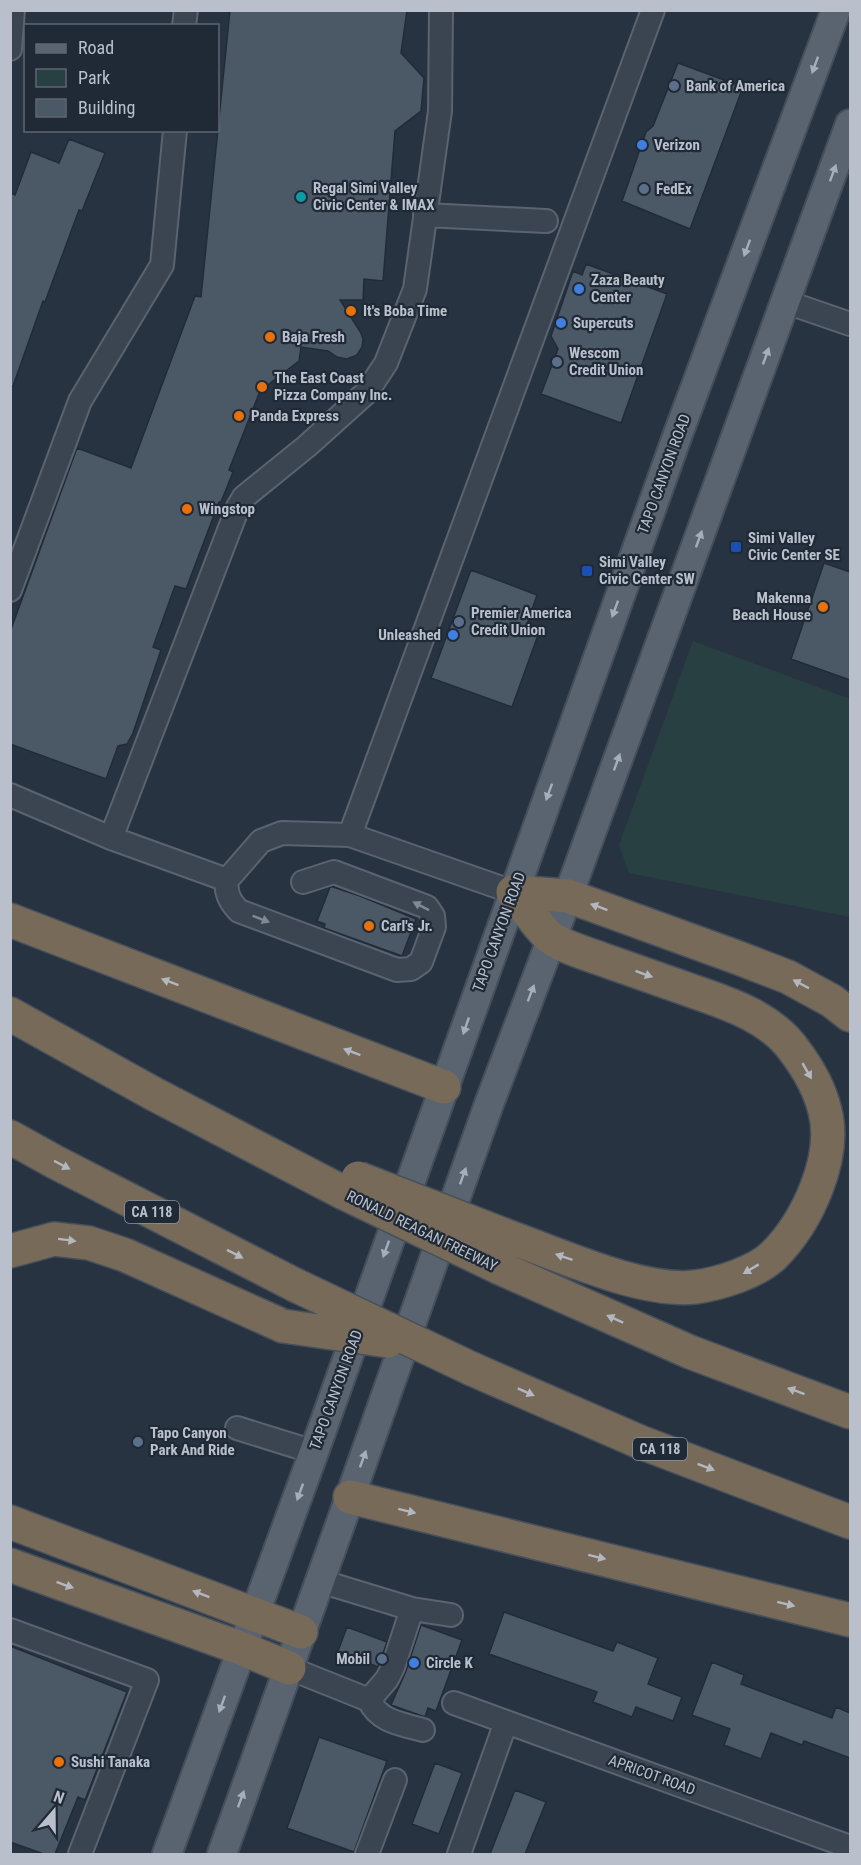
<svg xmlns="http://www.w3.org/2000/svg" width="861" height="1865" font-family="'Roboto Condensed',sans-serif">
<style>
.green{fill:#294042}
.building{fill:#4b5967;stroke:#222c39;stroke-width:1.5}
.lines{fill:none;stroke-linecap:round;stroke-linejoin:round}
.minor-casing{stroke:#5a636f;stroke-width:26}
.major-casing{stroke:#454e5b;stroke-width:32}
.highway-casing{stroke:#46505c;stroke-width:36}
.minor{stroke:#3b4551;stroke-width:22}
.major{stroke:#5a6471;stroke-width:28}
.highway{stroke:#776a59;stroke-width:33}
.highway-bridge-casing{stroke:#46505c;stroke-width:36;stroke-linecap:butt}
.highway-bridge{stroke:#776a59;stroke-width:33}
.oneway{fill:#a6aeb9}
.oneway2{fill:#808994}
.oneway3{fill:#b2b7c0}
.service-dot{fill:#5c6f8a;stroke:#202a37;stroke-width:2}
.shop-dot{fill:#3f7fe0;stroke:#202a37;stroke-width:2}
.culture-dot{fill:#0f9aa8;stroke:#202a37;stroke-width:2}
.food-dot{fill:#e8710a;stroke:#202a37;stroke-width:2}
.transit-dot{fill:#1a4fb4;stroke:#202a37;stroke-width:2}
.labels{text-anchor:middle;stroke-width:4.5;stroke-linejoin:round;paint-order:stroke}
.shield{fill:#202a37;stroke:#8b939f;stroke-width:1.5}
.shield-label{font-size:14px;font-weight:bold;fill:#b9c0cb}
.poi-label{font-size:15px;font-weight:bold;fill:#b9c0cb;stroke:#202a37;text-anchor:start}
.street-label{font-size:15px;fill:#b9c0cb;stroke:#202a37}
</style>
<rect width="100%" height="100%" fill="#273341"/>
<path class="green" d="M693,641L850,699V917L629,873L619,845Z"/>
<path class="building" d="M230,10H407L401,53L424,78L421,111L395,131L383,281L364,279L363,300H340L361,333L363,339L362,347L357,355L347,359L337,357L328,351L301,347L299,361L260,391L229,470L233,472L221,502H219L186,589L175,586L153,647L161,650L133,733L127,744L118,746L106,779L10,744V632L77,448L131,468L195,296L201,297Z
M678,63L743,87L690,229L622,201L646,132L653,126Z
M69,139L105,153L82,211L79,210L45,302L43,301L13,386H10V193L15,195L31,152L59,163Z
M586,264L667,294L621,423L541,394L558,349L551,336L573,271L582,275Z
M824,563L850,572V680L791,659Z
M471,570L537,595L525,630L538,635L512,707L431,678Z
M330,887H333L360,896L416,919L402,956L324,928L325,924L317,921Z
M504,1612L613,1651L617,1642L658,1658L648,1684L682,1697L673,1721L636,1707L632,1717L593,1702L597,1692L489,1654Z
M421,1625L462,1640L436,1711L428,1708L425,1717L391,1705L406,1671Z
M347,1627L387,1642L378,1667L338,1651Z
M10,1646L127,1692L85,1800L78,1797L55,1854H44L10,1842Z
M712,1662L744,1675L741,1684L832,1718L836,1707L850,1713V1758L804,1741L802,1745L771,1733L761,1759L724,1745L730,1729L692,1715Z
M319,1737L387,1761L354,1852L287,1828Z
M435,1763L462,1773L439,1834L412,1824Z
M515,1790L546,1802L525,1854H490Z"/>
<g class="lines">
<defs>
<path id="minor" d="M184,26L186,10
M10,49L13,10
M425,215L546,221
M786,302L850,324
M10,590L80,401L162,265L175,130
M10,795L111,838L227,880L261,841L282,833L350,835L513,892
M350,835L653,10
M111,838L238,507L244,497L307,446L367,392L386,363L415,289L440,111L441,10
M227,880C225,893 230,902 239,911L397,970L411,969L421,962L434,927L433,916L427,907L334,872L303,882
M237,1428L314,1452
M320,1581L412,1609L451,1615
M10,1630L147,1680L80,1854
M289,1668L369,1700C379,1722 402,1724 423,1730
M369,1700L387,1679L393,1667L412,1609
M454,1703L850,1847
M367,1854L395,1780
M459,1854L506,1722"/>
<path id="major" d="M167,1854L314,1452L678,434L836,10
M222,1854L350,1497L489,1104L568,896L850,124"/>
<path id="highway" d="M513,892L568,896L736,957L788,977L832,1001L850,1015
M10,920L444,1087
M10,1014L154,1094L344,1193
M10,1137L55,1162L295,1285
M512,1238C563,1256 642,1293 695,1287C719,1284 757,1272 774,1255C807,1222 837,1158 825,1111C820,1090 807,1067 794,1050C772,1019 733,1005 698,993C667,982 636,971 604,960C588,954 569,949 554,940C543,935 522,902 513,892
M10,1251L54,1239L89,1243L125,1255L283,1326
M500,1268L690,1352L850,1412
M472,1369L640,1442L850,1522
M350,1497L850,1620
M10,1522L301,1632
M10,1565L243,1649L289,1668"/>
</defs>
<use href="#minor" class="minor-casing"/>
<use href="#major" class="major-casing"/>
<use href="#highway" class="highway-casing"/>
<use href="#minor" class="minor"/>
<use href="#major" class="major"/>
<use href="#highway" class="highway"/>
<defs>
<path id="highway-bridge" d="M358,1178L512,1238
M344,1193L500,1268
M295,1285L472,1369
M283,1326L388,1341"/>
</defs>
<use href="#highway-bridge" class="highway-bridge-casing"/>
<use href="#highway-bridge" class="highway-bridge"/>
</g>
<defs><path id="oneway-solid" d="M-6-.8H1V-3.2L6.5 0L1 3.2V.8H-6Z" transform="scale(1.5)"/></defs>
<g class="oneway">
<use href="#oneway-solid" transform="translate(815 65) rotate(110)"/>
<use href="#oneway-solid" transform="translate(833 173) rotate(-70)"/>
<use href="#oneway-solid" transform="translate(747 248) rotate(110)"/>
<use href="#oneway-solid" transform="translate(766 356) rotate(-70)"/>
<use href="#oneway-solid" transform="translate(699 539) rotate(-70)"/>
<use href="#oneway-solid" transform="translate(615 609) rotate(110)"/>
<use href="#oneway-solid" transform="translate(617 762) rotate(-70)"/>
<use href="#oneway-solid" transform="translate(549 792) rotate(110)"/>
<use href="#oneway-solid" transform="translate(531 993) rotate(-69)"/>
<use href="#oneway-solid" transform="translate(466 1026) rotate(109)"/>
<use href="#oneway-solid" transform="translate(463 1176) rotate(-70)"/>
<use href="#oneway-solid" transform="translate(386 1249) rotate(110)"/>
<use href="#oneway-solid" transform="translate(363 1459) rotate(-70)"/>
<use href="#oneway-solid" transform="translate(300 1492) rotate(110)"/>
<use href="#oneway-solid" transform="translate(222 1704) rotate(110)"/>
<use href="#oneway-solid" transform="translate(241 1799) rotate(-70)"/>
</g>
<g class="oneway2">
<use href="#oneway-solid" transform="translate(421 906) rotate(-153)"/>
<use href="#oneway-solid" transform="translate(261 919) rotate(21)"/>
</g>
<g class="oneway3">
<use href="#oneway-solid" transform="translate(599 907) rotate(-160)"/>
<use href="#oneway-solid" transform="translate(644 974) rotate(20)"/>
<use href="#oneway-solid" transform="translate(170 982) rotate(-159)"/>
<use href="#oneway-solid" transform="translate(801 984) rotate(-152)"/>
<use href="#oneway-solid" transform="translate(352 1052) rotate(-159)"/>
<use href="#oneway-solid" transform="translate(807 1071) rotate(60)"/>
<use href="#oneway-solid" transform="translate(62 1165) rotate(28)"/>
<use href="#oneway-solid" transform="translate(67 1240) rotate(7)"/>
<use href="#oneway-solid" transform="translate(235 1254) rotate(27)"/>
<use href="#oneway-solid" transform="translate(564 1257) rotate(-161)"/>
<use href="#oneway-solid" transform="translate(751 1269) rotate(149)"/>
<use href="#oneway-solid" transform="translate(615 1319) rotate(-156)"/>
<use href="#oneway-solid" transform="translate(796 1391) rotate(-160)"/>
<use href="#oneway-solid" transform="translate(526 1392) rotate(24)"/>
<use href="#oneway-solid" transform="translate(706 1467) rotate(21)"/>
<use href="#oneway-solid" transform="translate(407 1511) rotate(14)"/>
<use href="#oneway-solid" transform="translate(597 1557) rotate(14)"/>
<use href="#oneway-solid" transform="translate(65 1585) rotate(20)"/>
<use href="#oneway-solid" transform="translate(201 1594) rotate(-159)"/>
<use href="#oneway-solid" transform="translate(786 1604) rotate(14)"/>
</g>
<g class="service-dot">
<circle cx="674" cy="86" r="6"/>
<circle cx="644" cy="189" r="6"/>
<circle cx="557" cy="362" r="6"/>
<circle cx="459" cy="622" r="6"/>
<circle cx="138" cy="1442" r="6"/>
<circle cx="382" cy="1659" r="6"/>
</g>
<g class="shop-dot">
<circle cx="642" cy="145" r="6"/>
<circle cx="579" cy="289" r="6"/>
<circle cx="561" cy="323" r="6"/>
<circle cx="453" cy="635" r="6"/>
<circle cx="414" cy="1663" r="6"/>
</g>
<circle class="culture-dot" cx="301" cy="197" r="6"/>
<g class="food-dot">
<circle cx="351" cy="311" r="6"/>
<circle cx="270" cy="337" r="6"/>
<circle cx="262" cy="387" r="6"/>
<circle cx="239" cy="416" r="6"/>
<circle cx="187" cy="509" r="6"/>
<circle cx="823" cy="607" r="6"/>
<circle cx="369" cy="926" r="6"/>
<circle cx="59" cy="1762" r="6"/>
</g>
<g class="transit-dot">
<rect x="730" y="541" width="12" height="12" rx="3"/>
<rect x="581" y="565" width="12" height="12" rx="3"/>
</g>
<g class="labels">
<g class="shield">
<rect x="125" y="1201" width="54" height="22" rx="4.5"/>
<rect x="633" y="1438" width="54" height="22" rx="4.5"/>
</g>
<g class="shield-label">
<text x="152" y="1217">CA 118</text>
<text x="660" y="1454">CA 118</text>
</g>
<g class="poi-label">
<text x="686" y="91">Bank of America</text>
<text x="654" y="150">Verizon</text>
<text x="313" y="193">Regal Simi Valley<tspan x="313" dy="17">Civic Center &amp; IMAX</tspan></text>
<text x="656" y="194">FedEx</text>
<text x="591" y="285">Zaza Beauty<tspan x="591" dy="17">Center</tspan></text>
<text x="363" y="316">It's Boba Time</text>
<text x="573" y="328">Supercuts</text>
<text x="282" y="342">Baja Fresh</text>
<text x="569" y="358">Wescom<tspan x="569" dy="17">Credit Union</tspan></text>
<text x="274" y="383">The East Coast<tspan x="274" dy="17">Pizza Company Inc.</tspan></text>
<text x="251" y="421">Panda Express</text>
<text x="199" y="514">Wingstop</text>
<text x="748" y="543">Simi Valley<tspan x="748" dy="17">Civic Center SE</tspan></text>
<text x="599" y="567">Simi Valley<tspan x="599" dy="17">Civic Center SW</tspan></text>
<text x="811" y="603" text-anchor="end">Makenna<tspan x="811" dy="17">Beach House</tspan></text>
<text x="471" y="618">Premier America<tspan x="471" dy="17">Credit Union</tspan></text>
<text x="441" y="640" text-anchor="end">Unleashed</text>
<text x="381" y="931">Carl's Jr.</text>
<text x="150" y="1438">Tapo Canyon<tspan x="150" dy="17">Park And Ride</tspan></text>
<text x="370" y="1664" text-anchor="end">Mobil</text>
<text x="426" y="1668">Circle K</text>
<text x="71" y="1767">Sushi Tanaka</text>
</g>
<g class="street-label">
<text transform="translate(664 474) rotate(-70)" y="5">TAPO CANYON ROAD</text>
<text transform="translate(499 932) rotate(-70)" y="5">TAPO CANYON ROAD</text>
<text transform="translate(422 1231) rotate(26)" y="5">RONALD REAGAN FREEWAY</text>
<text transform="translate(336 1390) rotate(-70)" y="5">TAPO CANYON ROAD</text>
<text transform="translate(652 1775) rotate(20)" y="5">APRICOT ROAD</text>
</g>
</g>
<rect width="861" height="1865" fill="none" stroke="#b9c0cb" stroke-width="24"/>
<rect x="24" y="24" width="195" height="108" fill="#202a37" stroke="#5d6672" stroke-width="1.5"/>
<rect x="36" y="44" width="30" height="9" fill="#5a6471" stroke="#5d6672" stroke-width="1.5"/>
<text x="78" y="54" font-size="18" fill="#b9c0cb">Road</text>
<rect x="36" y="69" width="30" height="18" fill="#294042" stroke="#5d6672" stroke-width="1.5"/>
<text x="78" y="84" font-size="18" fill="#b9c0cb">Park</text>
<rect x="36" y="99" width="30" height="18" fill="#4b5967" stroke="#5d6672" stroke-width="1.5"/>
<text x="78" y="114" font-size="18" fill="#b9c0cb">Building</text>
<g transform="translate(54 1811) rotate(20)" stroke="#202a37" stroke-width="4.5" paint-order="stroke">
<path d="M0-4.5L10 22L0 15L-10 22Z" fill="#b9c0cb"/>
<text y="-9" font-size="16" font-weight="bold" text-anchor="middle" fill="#b9c0cb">N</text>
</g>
</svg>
